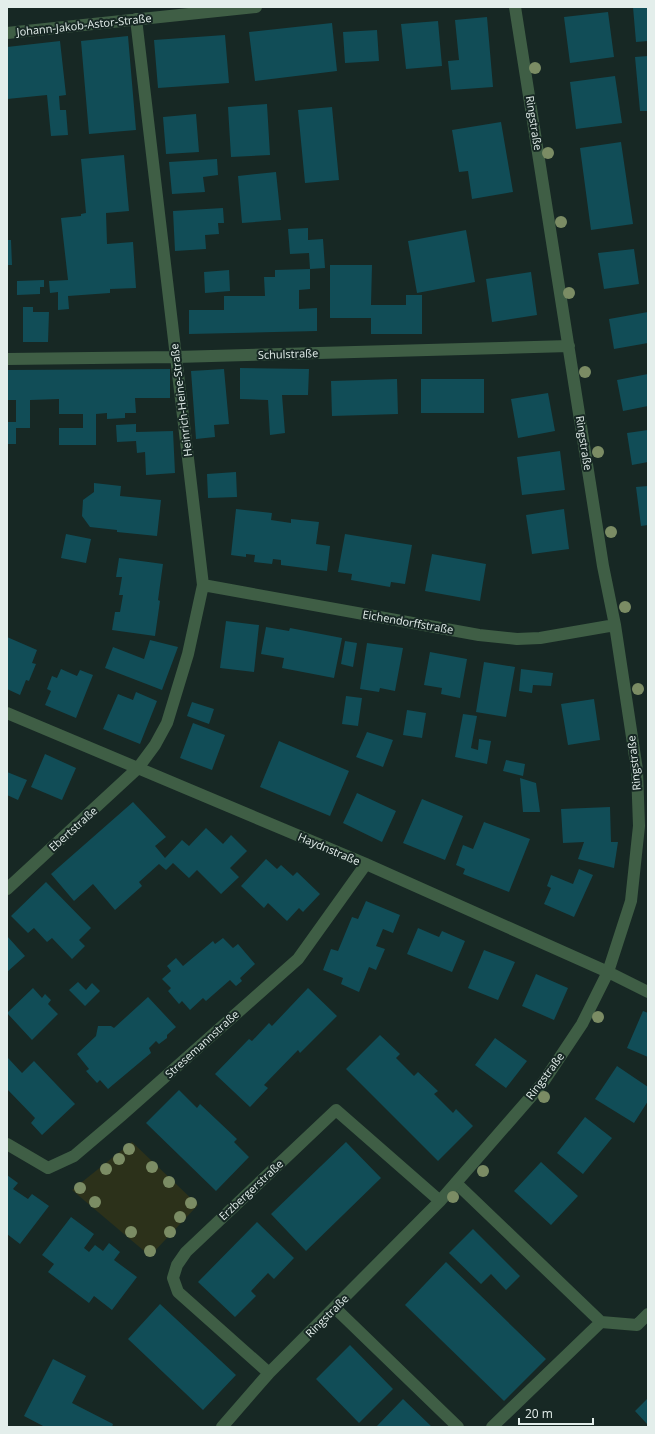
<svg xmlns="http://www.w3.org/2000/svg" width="655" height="1434" font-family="'Open Sans',sans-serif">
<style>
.green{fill:#2c311a}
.building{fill:#114d57}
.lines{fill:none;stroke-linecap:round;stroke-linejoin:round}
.lane{stroke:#3f5e45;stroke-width:12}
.street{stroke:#3f5e45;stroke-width:12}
.tree{fill:#7b8c64}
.labels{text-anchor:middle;stroke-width:4;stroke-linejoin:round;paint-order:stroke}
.street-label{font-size:11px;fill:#e3eeeb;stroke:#172824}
</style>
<rect width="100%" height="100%" fill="#172824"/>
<path class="green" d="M132,1142L198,1205L150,1256L72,1190Z"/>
<path class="building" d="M633,7H648V41L636,42Z
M608,12L614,57L570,63L564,17Z
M487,17L493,87L451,90L448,61L459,60L455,20Z
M438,21L442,66L406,69L401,24Z
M332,23L337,71L255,81L249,32Z
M377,30L379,61L345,63L343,32Z
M225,35L229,83L158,88L154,40Z
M128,36L136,130L89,134L81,41Z
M60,41L66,95L59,96L60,110H66L68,135L51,136L47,95L7,99V47Z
M648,56V111H640L635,57Z
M615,76L622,123L576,129L570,82Z
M267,104L270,155L231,157L228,107Z
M332,107L339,180L305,183L298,110Z
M196,114L199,152L166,154L163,117Z
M501,122L513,192L472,199L468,171L459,172L452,130Z
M621,142L633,224L591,230L580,148Z
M124,155L129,211L106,213L107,244L133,242L136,288L110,289V293L68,296L69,309L58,310V292L50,293L49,281L68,280L61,218L81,216V214L86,213L81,159Z
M217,159L218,175L203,177L205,192L172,194L169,162Z
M276,172L281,220L242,223L238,176Z
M223,208L224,223H218L219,234L205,235L206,249L175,251L173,211Z
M308,228V240L323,239L325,268L310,269V289L299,290V309L317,308V331L189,334V310H224V296H265L264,277H275V270L310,269L309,253L290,254L288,229Z
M466,230L475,282L417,293L408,241Z
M7,240H11L12,265H7Z
M634,249L639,284L604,289L598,253Z
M330,265H372L371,305H406V295H422V334H371V318H330Z
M229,270L230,291L205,293L204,272Z
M531,272L537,315L492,322L486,279Z
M44,280V287H40V294L17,295V281Z
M23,307H33V312H49L48,342H23Z
M648,312V343L614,349L609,319Z
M240,368L309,369L308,395H282L285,433L270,435L268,400L240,399Z
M170,369V398H135L136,413H125V418L107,419V413L96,414V445H59V428H83V414H59V399L30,400V428H16V444H7V422H16V400H7V370Z
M224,369L229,424L214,425L215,437L196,439L191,371Z
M648,374V406L623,411L617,380Z
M397,379L398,414L332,416L331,381Z
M421,379H484V413H421Z
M548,393L555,431L518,438L511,399Z
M136,424V432L173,431L175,473L146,475L145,452L137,453L136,441L117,442L116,425Z
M648,430V462L632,465L627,433Z
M560,451L565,490L522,495L517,457Z
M236,472L237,497L208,498L207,474Z
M94,483L121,486L120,496L161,500L157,536L117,532V530L90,527L82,516L83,500L94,492Z
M648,486V525L641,526L636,487Z
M236,509L272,513L271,520L291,523V519L319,522L316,544L330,546L327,571L281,565V560L273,559L272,564L254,562L255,555L246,554V557L231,555Z
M564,509L569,549L532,554L526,515Z
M66,534L91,539L86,563L61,558Z
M345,534L412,545L405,584L391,582L390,587L351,580L352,574L338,572Z
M432,554L486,564L480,601L425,591Z
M119,558L163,564L158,600L160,601L155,636L112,630L115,612H120L123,595H119L122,577H116Z
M226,621L259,625L254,672L220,668Z
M266,627L289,631L290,628L342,638L334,678L282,668L284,658L261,654Z
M7,637L37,650L32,663L36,664L29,681L26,680L20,695L7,689Z
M150,640L178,647L162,690L105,668L113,647L144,659Z
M345,641L357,643L353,667L341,664Z
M367,643L403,648L395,691L380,688L379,692L360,689Z
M430,652L467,659L460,698L441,694L442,688L424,685Z
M484,662L515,667L506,717L476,712Z
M61,669L77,676L80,670L93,675L76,718L45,705L51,691L47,689L52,676L57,678Z
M521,669L553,673L551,686L533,685L532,693L519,691Z
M136,692L157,701L140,744L103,729L118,694L133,700Z
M346,696L362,698L358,726L342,724Z
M594,699L600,740L568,745L561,704Z
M192,702L214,709L209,724L187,716Z
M407,710L426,713L422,738L403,735Z
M463,714L477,716L471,748L478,750L479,739L491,741L487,764L455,757Z
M193,723L225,735L212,770L180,758Z
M367,732L393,740L383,767L356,757Z
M279,741L349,771L330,816L260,787Z
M45,754L76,768L62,800L31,787Z
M506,760L525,764L523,776L503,771Z
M7,772L27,780L18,800L7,795Z
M520,778L536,783L540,812H523Z
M357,793L396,811L382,842L343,823Z
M422,799L463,816L445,860L403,843Z
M133,802L166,837L155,846L165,858L182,840L189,846L206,828L223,844L231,835L247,851L230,868L239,877L221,894L197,870L189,878L173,863L166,870L159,864L139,882L142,886L115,910L93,884L74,901L51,874Z
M610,807L611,842H618L614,868L578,859L584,842L563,843L561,809Z
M484,822L530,839L509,892L463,874L465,869L456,865L463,845L473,849Z
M266,859L277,869L281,865L293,876L297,872L320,894L303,912L299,908L287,921L268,903L264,908L241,886Z
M579,869L593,875L574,917L544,904L551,888L547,886L551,875L573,884Z
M46,882L91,928L79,940L85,946L72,959L52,938L47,942L34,928L28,933L11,916Z
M366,901L400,915L393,933L383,929L376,946L385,949L376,970L369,967L359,992L341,984L343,978L323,970L331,949L338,951L352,917L358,919Z
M418,928L439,937L442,931L465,941L452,972L407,954Z
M7,936L25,956L7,972Z
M223,938L233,948L238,944L255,964L240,978L242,981L236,986L230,980L206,1001L203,998L190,1010L182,1001L179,1004L168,991L171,988L162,979L171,971L167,966L176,958L183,966L213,941L215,944Z
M484,950L515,962L498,1000L468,988Z
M536,974L568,988L554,1020L522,1006Z
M78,982L86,990L92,983L100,991L85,1006L69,990Z
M33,988L42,998L45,994L51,1000L48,1004L58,1014L32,1040L7,1013Z
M308,988L337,1016L300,1053L298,1050L264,1085L268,1088L250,1107L215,1074L249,1039L252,1041L269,1023L272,1026Z
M148,997L176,1027L167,1035V1038L159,1044L156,1041L149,1048L151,1053L108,1089L100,1080L97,1083L86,1071L89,1069L77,1054L96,1036L98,1026H111L114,1028Z
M643,1011L648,1013V1057L627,1048Z
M380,1035L400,1054L396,1058L414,1076L418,1072L438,1091L434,1094L453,1113L456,1109L473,1126L438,1161L346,1069Z
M495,1038L527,1061L506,1088L475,1065Z
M7,1057L22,1073L34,1061L75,1104L42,1135L31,1123L35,1118L7,1089Z
M617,1066L648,1087V1101L634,1123L595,1099Z
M179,1090L197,1108L200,1104L237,1139L234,1142L249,1157L216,1191L146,1123Z
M585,1117L612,1138L583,1174L557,1153Z
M346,1142L381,1178L306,1251L271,1214Z
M541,1162L578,1196L551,1225L514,1191Z
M7,1175L18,1183L13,1189L28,1199L32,1194L49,1206L20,1244L7,1234Z
M71,1217L94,1234L84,1248L89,1252L95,1245L103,1251L109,1243L120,1252L114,1260L137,1277L112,1310L94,1296L89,1303L48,1272L54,1264L42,1255Z
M257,1222L294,1258L274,1279L268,1273L251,1291L256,1296L235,1317L198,1282Z
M473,1229L520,1276L506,1290L491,1274L481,1284L449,1253Z
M446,1262L546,1359L504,1401L405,1305Z
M160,1304L236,1375L203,1410L128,1339Z
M350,1345L393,1389L359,1423L316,1379Z
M53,1359L86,1376L72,1403L113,1424L112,1427H45L24,1416Z
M648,1398V1425L635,1411Z
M403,1399L432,1427H376Z"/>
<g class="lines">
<path class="lane" d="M456,1183L601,1322
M335,1308L458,1427
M492,1427L601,1322L637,1325L648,1314"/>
<path class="street" d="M7,33L256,7
M7,359L176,357L569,346
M203,585L479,635L517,639L540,638L615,625
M7,713L366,864L608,972L648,992
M7,889L138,768L155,745L167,723L188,654L203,585L136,19
M7,1144L48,1168L74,1156L121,1116L298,959L366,864
M269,1373L178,1292L173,1278L177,1265L186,1252L336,1110L440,1201
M222,1427L269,1373L440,1201L542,1084L582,1024L608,972L631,901L639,826L637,770L615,625L603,566L515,7"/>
</g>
<g class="tree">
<circle cx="535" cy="68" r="6"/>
<circle cx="548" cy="153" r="6"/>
<circle cx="561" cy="222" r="6"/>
<circle cx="569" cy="293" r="6"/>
<circle cx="585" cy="372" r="6"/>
<circle cx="598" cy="452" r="6"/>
<circle cx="611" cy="532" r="6"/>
<circle cx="625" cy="607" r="6"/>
<circle cx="638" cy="689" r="6"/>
<circle cx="598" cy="1017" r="6"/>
<circle cx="544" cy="1097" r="6"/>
<circle cx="129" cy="1149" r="6"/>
<circle cx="119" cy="1159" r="6"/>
<circle cx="152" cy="1167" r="6"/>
<circle cx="106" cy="1169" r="6"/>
<circle cx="483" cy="1171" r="6"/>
<circle cx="169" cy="1182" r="6"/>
<circle cx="80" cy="1188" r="6"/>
<circle cx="453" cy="1197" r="6"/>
<circle cx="95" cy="1202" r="6"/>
<circle cx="191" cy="1203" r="6"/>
<circle cx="180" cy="1217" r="6"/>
<circle cx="131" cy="1232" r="6"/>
<circle cx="170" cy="1232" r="6"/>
<circle cx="150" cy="1251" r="6"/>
</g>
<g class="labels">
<g class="street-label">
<text transform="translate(84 25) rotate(-6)" y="4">Johann-Jakob-Astor-Straße</text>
<text transform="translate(534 123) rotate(81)" y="4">Ringstraße</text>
<text transform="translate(288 354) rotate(-2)" y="4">Schulstraße</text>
<text transform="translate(181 400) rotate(-97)" y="4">Heinrich-Heine-Straße</text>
<text transform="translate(584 443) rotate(81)" y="4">Ringstraße</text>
<text transform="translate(408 622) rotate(10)" y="4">Eichendorffstraße</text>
<text transform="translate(634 763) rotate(-96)" y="4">Ringstraße</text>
<text transform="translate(73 829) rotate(-42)" y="4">Ebertstraße</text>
<text transform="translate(329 849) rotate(23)" y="4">Haydnstraße</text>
<text transform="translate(202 1044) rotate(-42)" y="4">Stresemannstraße</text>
<text transform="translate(545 1076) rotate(-53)" y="4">Ringstraße</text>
<text transform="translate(251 1190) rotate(-43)" y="4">Erzbergerstraße</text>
<text transform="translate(327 1316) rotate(-45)" y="4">Ringstraße</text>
</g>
</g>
<rect width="655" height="1434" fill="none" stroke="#e3eeeb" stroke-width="16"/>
<path d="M519 1418v6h74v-6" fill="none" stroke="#e3eeeb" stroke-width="2"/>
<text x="525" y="1418" font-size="12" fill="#e3eeeb" stroke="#172824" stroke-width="3" paint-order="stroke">20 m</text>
</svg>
